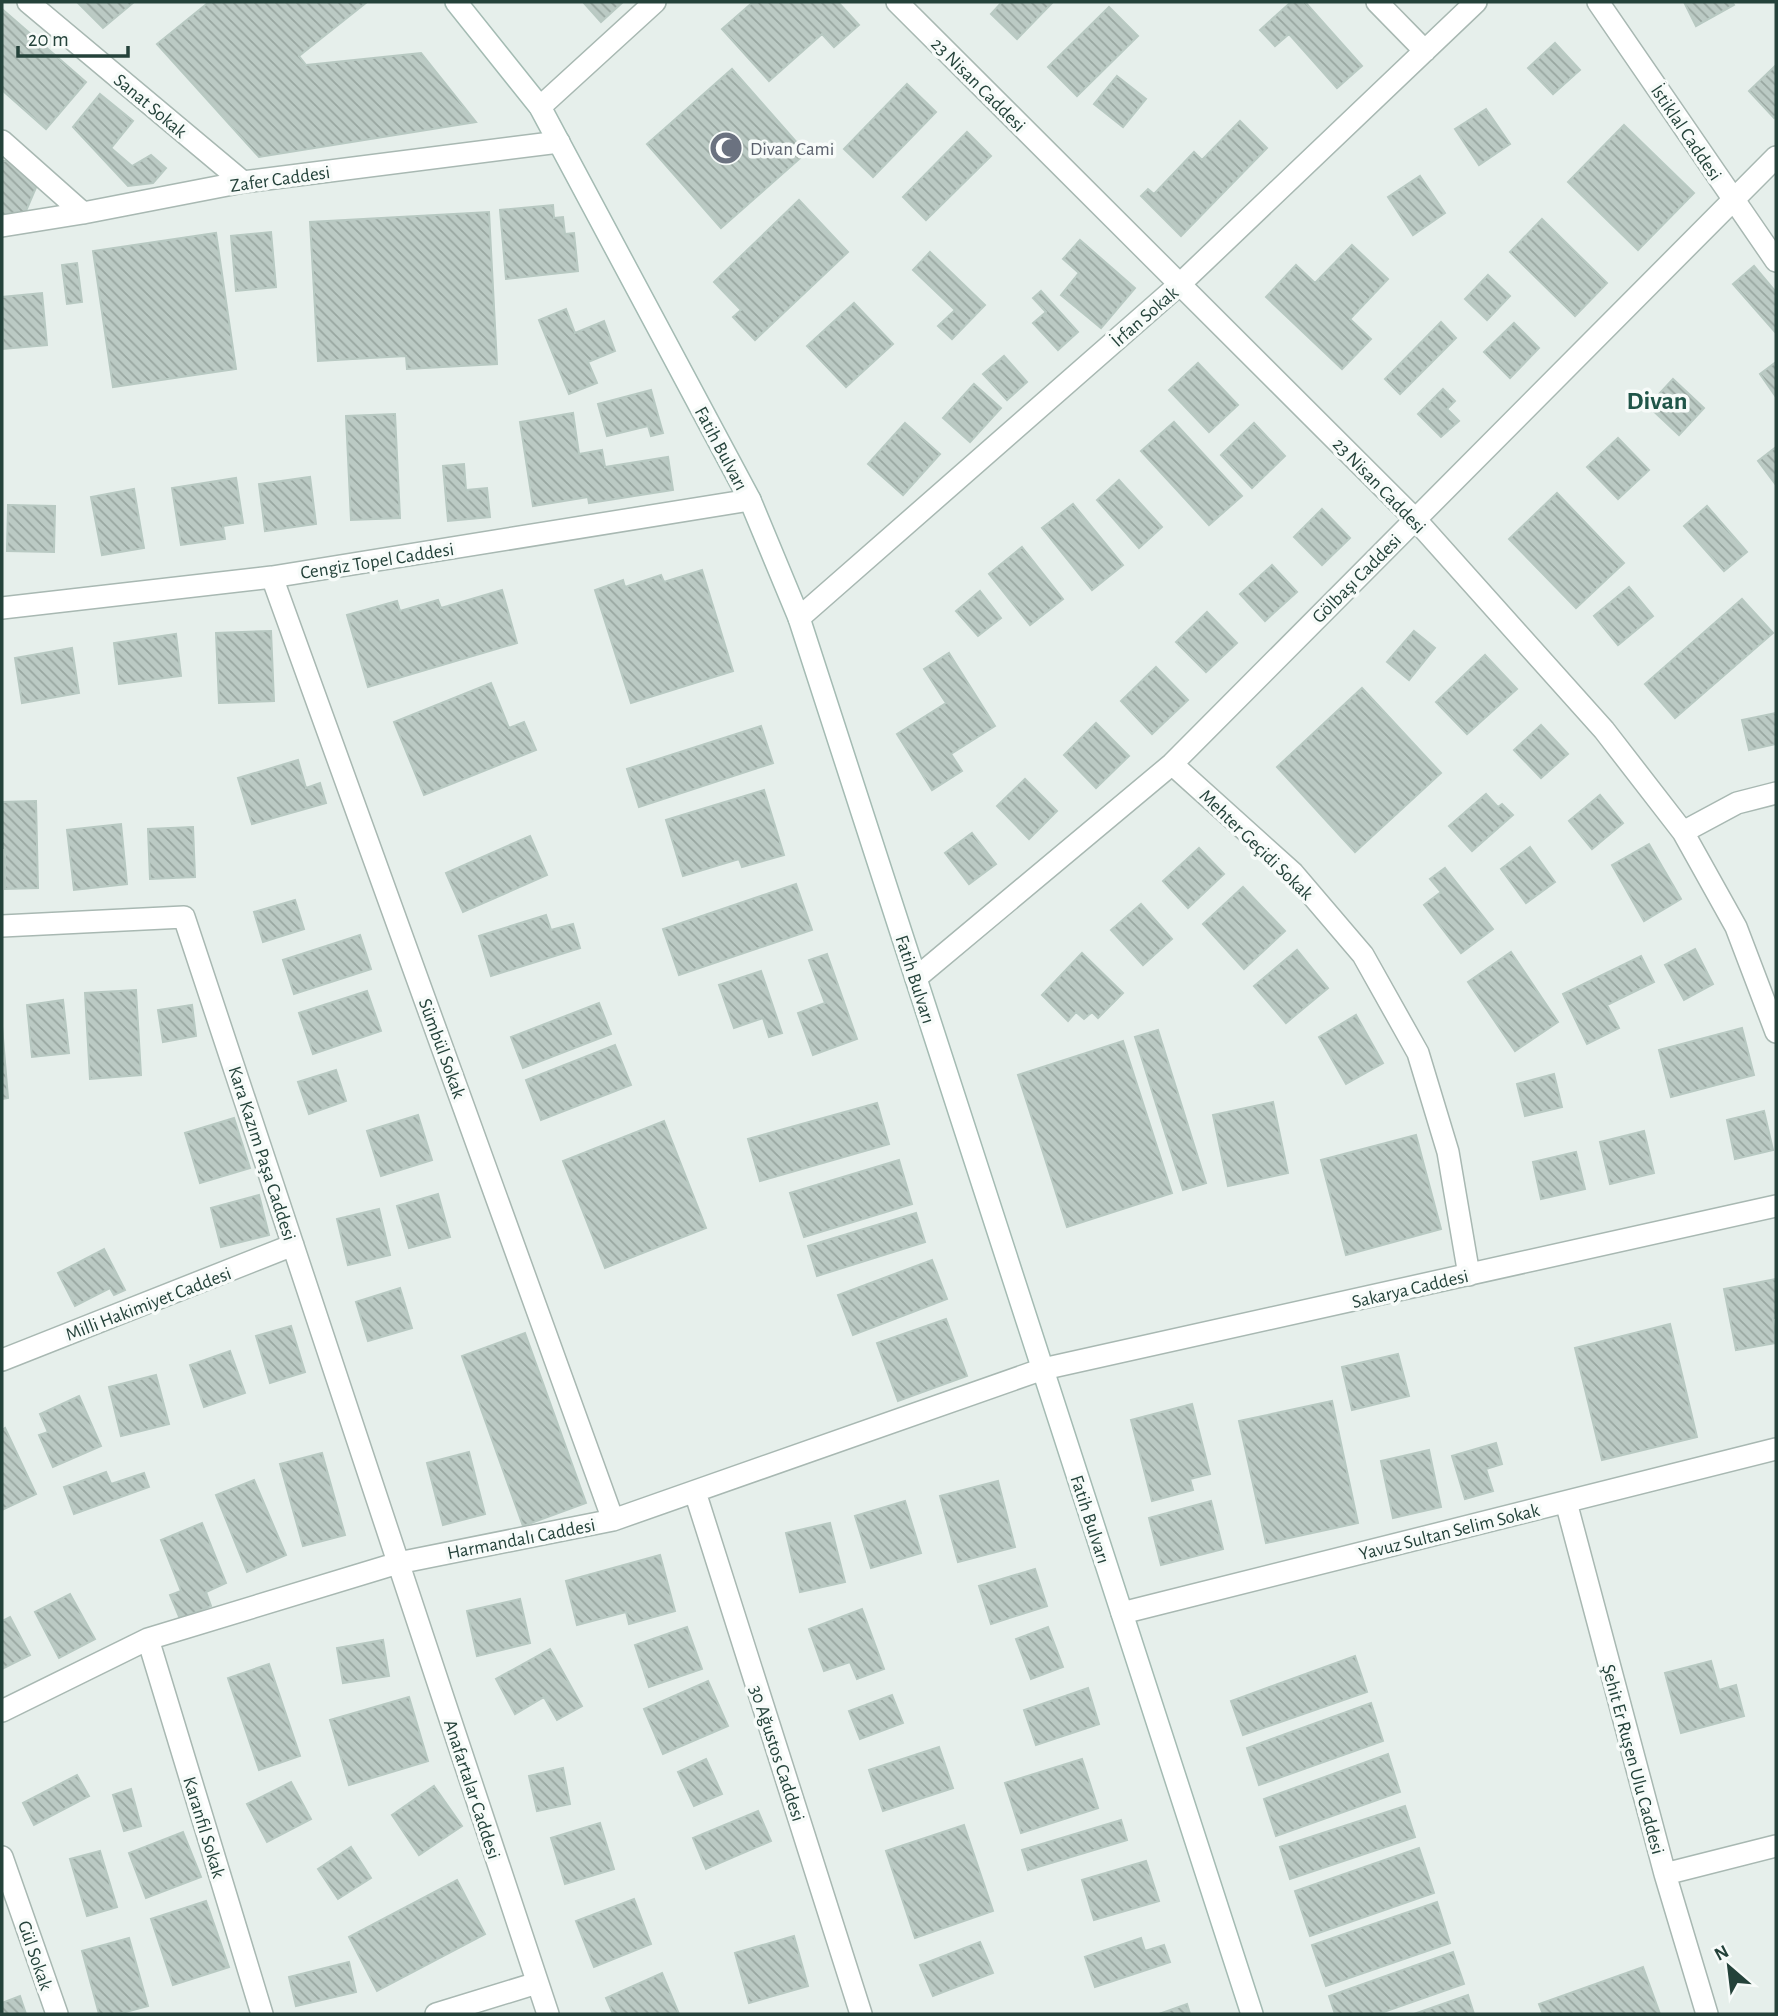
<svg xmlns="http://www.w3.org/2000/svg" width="1778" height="2016" font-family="'Alegreya Sans',sans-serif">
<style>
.building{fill:url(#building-back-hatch);stroke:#b8c9c2;stroke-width:2}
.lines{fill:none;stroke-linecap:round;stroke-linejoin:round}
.street-casing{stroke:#a8b8b2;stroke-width:24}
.secondary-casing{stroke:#a4bbb3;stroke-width:24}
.street{stroke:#fff;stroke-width:21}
.secondary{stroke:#fff;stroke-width:21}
.labels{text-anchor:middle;stroke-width:7;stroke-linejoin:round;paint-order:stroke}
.street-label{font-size:19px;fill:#24423a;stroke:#f7fbf9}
.worship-label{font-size:19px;fill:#5b616d;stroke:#f7fbf9;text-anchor:start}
.district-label{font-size:26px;font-weight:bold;fill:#1f5548;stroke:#f7fbf9}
</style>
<defs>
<pattern id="building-back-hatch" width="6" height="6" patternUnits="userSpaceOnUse" patternTransform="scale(1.75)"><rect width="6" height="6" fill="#bbcac4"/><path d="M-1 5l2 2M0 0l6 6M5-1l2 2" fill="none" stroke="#98a6a0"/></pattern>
</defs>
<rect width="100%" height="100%" fill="#e6efeb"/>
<path class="building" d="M77,2H134L103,28Z
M209,2H367L299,56L306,65L421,53L476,122L259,157L157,44Z
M583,2H623L601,22Z
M753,2H838L859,25L834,47L822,34L769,81L722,29Z
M1002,2H1053L1017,39L991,14Z
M1291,2H1305L1362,66L1337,88L1289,34L1275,46L1260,30Z
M1684,2H1732L1734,5L1696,26Z
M1109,7L1138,36L1077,96L1048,67Z
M2,9L86,82L46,129L2,90Z
M1555,43L1580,70L1553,94L1528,68Z
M1776,65V115L1774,118L1749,91Z
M732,69L806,153L721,228L647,144Z
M1117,76L1146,99L1123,127L1094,104Z
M907,84L936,112L873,177L844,149Z
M100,94L133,121L111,148L132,166L151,155L166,168L153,183L128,186L73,127Z
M1486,109L1510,144L1479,165L1455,129Z
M1240,121L1267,148L1181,236L1141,196L1148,189L1154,194L1194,152L1202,160Z
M1624,125L1694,193L1638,250L1568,182Z
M967,132L991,156L926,220L903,197Z
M2,161H16L40,178L23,218L2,219Z
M1420,176L1445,213L1413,235L1388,197Z
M799,200L848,252L755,340L733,317L741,310L714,282Z
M553,205L554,218L563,217L565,234L574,233L578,271L506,279L500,210Z
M489,212L497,364L407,369L406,356L318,361L310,222Z
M1542,219L1607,283L1575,316L1510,252Z
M271,232L276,287L236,291L231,236Z
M216,233L236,369L113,387L93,251Z
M1080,240L1135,288L1101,328L1061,295L1079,273L1063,259Z
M1352,245L1388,279L1350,319L1371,339L1342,369L1266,297L1296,265L1315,283Z
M930,252L985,305L952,339L938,326L955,310L913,270Z
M77,263L82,302L67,304L62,265Z
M1754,266L1776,292V333L1733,284Z
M1488,275L1510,296L1487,320L1465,299Z
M1041,291L1078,332L1058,350L1033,323L1046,312L1033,298Z
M42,293L47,345L3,349L2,297Z
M854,303L893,344L846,387L807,346Z
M566,309L575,333L604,321L615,351L588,362L597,383L569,394L539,320Z
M1441,322L1456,338L1400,394L1385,379Z
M1514,323L1539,348L1510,378L1484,352Z
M1004,356L1027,382L1007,400L983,374Z
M1776,362V397L1760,374Z
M1198,363L1238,405L1209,432L1169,390Z
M1673,379L1704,408L1679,435L1648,406Z
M974,384L1001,408L970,442L943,418Z
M1443,389L1455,401L1447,409L1459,421L1441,437L1418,414Z
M651,390L663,433L651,436L648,426L607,436L598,404Z
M573,413L579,454L602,450L605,467L668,457L673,490L589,503L588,497L533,506L520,422Z
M395,414L400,518L351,520L346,416Z
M1174,422L1242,496L1209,525L1141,451Z
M905,423L940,454L903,495L868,464Z
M1254,423L1285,456L1252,488L1221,455Z
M1618,438L1649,470L1618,499L1587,467Z
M1776,447V485L1758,461Z
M464,464L466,490L487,488L490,517L448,521L443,466Z
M310,477L316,524L265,531L259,484Z
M236,478L243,523L223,526L225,539L181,545L172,488Z
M1119,480L1162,527L1139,548L1097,500Z
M134,489L144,548L102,555L91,497Z
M1557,493L1624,563L1576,608L1509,539Z
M1073,504L1123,565L1092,590L1042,528Z
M8,505L55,506L54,552L7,551Z
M1707,506L1747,552L1724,571L1684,526Z
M1322,509L1350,538L1322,565L1294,537Z
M1022,547L1063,599L1030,625L989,574Z
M1272,565L1297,592L1265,621L1240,594Z
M702,570L733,671L631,703L595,590L623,580L625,587L661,575L664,582Z
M1629,587L1653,616L1618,645L1594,616Z
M502,590L517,643L368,687L347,615L397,601L400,611L438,600L441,608Z
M980,591L1001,618L978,636L956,611Z
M1742,599L1773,633L1675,718L1645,684Z
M1207,612L1237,643L1206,672L1176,642Z
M271,631L274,701L219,703L216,633Z
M1414,631L1435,648L1409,680L1387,662Z
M176,634L181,676L119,684L114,643Z
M72,648L79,693L22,703L15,658Z
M949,653L995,726L951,754L962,771L932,790L897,734L946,703L924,669Z
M1485,655L1517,689L1467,734L1436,702Z
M1156,667L1188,700L1152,734L1121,701Z
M491,683L509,728L524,722L536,750L424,795L394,722Z
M1362,688L1441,773L1355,852L1277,767Z
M1776,713V744L1749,750L1742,720Z
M1096,723L1129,756L1096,788L1064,755Z
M1541,725L1568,754L1541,778L1514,750Z
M761,726L773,763L639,807L627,769Z
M298,760L306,788L320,783L326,803L252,824L238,778Z
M1025,779L1057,811L1029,839L997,806Z
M764,790L784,855L742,867L739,859L683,876L666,820Z
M1486,794L1498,807L1502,804L1513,815L1472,851L1449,826Z
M1600,795L1623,823L1592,849L1569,821Z
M36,801L38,888L5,889V848H2V802Z
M121,824L127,884L74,890L67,830Z
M193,827L195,877L150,879L148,829Z
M972,833L996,864L969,884L945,853Z
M530,836L547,875L463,912L446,873Z
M1649,844L1681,899L1644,921L1612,865Z
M1530,847L1555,882L1526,903L1501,869Z
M1199,848L1224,874L1188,908L1163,881Z
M1445,868L1493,929L1461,953L1424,905L1441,892L1430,879Z
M796,884L812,930L679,975L663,929Z
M1243,887L1285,931L1244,969L1203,924Z
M295,900L304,929L263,942L254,912Z
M1141,904L1172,939L1143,965L1111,930Z
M546,915L551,930L573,924L580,948L491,976L479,936Z
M360,935L371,969L294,994L283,960Z
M1695,949L1713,984L1684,1000L1665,965Z
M1297,950L1328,988L1286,1023L1254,986Z
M1511,952L1558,1022L1515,1051L1468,982Z
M1082,953L1123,993L1098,1018L1092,1012L1084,1019L1076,1012L1068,1021L1042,995Z
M827,954L857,1039L813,1055L798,1013L825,1003L809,960Z
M1641,956L1654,982L1607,1005L1619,1028L1587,1044L1563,994Z
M761,971L782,1033L769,1037L763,1018L734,1028L719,985Z
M136,990L141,1075L90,1079L85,993Z
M367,991L381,1031L313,1054L299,1013Z
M63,1000L69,1053L32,1057L27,1005Z
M599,1003L611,1034L523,1068L511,1037Z
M192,1005L196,1036L163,1042L158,1010Z
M1356,1015L1383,1063L1346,1084L1319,1037Z
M2,1026L8,1098L2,1099Z
M1742,1028L1754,1075L1671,1097L1659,1050Z
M1158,1030L1206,1183L1183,1190L1135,1037Z
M1123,1041L1172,1193L1067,1227L1018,1075Z
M615,1045L631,1085L541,1120L526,1080Z
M336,1070L346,1101L309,1114L298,1082Z
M1554,1074L1562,1107L1525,1116L1517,1084Z
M1273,1102L1288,1173L1228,1186L1213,1115Z
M877,1103L889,1144L760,1181L748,1139Z
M1764,1111L1773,1150L1735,1159L1727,1120Z
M418,1115L432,1160L381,1176L367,1131Z
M234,1118L250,1168L200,1183L185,1133Z
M664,1121L706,1228L605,1268L563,1161Z
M1644,1131L1654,1173L1610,1184L1600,1142Z
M1416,1135L1441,1229L1346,1255L1321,1160Z
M1576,1152L1585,1189L1541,1199L1533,1162Z
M899,1160L912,1204L804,1237L790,1193Z
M438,1194L450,1237L409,1248L397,1206Z
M259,1195L269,1235L221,1247L211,1208Z
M379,1209L390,1255L348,1265L337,1219Z
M916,1213L925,1242L817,1276L808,1246Z
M104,1249L125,1290L114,1295L110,1288L75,1306L58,1273Z
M932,1260L947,1299L853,1335L838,1295Z
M1776,1279V1318H1773L1776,1343L1736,1350L1724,1289Z
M400,1288L412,1328L368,1341L356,1302Z
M946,1319L967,1376L898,1401L877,1343Z
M1670,1324L1697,1437L1602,1460L1575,1348Z
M291,1326L305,1372L270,1383L256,1336Z
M525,1333L586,1503L523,1526L462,1356Z
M230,1351L245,1393L204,1407L190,1365Z
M1398,1354L1409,1396L1352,1410L1342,1367Z
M156,1375L169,1424L121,1436L109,1387Z
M79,1396L101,1446L53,1467L39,1435L48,1432L40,1414Z
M1332,1401L1358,1523L1266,1543L1239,1421Z
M1192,1404L1210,1474L1190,1479L1193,1490L1152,1501L1131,1420Z
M5,1428L36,1494L2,1510V1430Z
M1496,1443L1502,1464L1486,1469L1493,1491L1465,1499L1452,1456Z
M1429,1450L1441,1507L1393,1518L1381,1461Z
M469,1452L485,1514L443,1525L427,1463Z
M322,1453L345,1535L303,1546L280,1464Z
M106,1472L111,1484L144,1473L149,1487L74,1514L64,1487Z
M254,1480L286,1555L247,1572L216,1495Z
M998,1481L1015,1547L958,1562L940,1496Z
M905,1501L921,1553L871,1568L855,1516Z
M1211,1501L1223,1549L1161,1565L1149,1518Z
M202,1523L226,1583L206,1592L211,1606L180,1619L170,1595L181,1591L161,1540Z
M830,1523L845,1582L800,1592L786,1533Z
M660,1555L675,1611L629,1624L626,1612L577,1625L566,1581Z
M1035,1569L1047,1606L991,1624L979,1586Z
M70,1594L95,1639L59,1658L35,1612Z
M520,1599L530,1643L477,1656L467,1611Z
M862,1609L884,1669L857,1679L850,1662L824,1671L809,1629Z
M10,1617L30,1655L2,1669V1621Z
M687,1627L702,1669L649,1687L635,1645Z
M1048,1627L1063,1667L1031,1679L1016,1639Z
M383,1640L389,1676L343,1683L337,1648Z
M550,1649L582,1706L557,1720L544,1697L515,1714L496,1679Z
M1355,1656L1367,1692L1243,1735L1231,1701Z
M1711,1661L1719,1690L1736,1685L1744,1716L1681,1733L1665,1673Z
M269,1664L300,1756L259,1770L228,1678Z
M708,1681L728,1726L663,1754L644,1709Z
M1088,1688L1099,1724L1036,1745L1024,1710Z
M892,1695L903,1723L860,1739L849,1711Z
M409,1697L428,1761L349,1785L330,1720Z
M1371,1703L1383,1741L1259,1785L1247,1748Z
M939,1747L953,1788L883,1811L869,1770Z
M1388,1754L1400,1792L1276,1836L1264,1799Z
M706,1759L722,1794L694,1806L678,1772Z
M1082,1759L1098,1808L1021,1833L1005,1783Z
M563,1768L570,1804L537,1811L529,1776Z
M77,1775L89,1796L34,1825L23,1803Z
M291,1782L311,1819L267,1842L247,1804Z
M434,1786L462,1826L419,1855L392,1815Z
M131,1789L141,1826L124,1831L113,1795Z
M1405,1806L1415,1837L1290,1879L1280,1847Z
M758,1811L771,1841L706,1869L693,1838Z
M1121,1820L1127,1840L1028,1870L1022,1850Z
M600,1823L614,1869L565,1884L551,1838Z
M964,1825L993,1911L915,1938L886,1851Z
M183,1832L201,1877L146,1898L129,1853Z
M351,1847L371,1878L338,1899L318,1869Z
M1419,1848L1434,1893L1310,1936L1295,1891Z
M100,1851L117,1907L87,1916L70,1859Z
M1146,1861L1159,1901L1094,1920L1082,1880Z
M457,1880L485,1934L377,1991L349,1937Z
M634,1899L651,1944L594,1967L576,1921Z
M206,1901L229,1967L173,1985L151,1919Z
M1437,1902L1450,1943L1326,1986L1312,1945Z
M794,1936L808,1986L749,2003L735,1953Z
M129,1938L148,2006L118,2014H99L82,1951Z
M1141,1938L1145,1951L1164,1945L1170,1962L1095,1987L1085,1957Z
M980,1942L993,1973L933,1996L920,1965Z
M1453,1952L1464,1984L1378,2014H1335L1329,1996Z
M349,1962L356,1992L296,2006L289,1977Z
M1643,1967L1660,2014H1543L1539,2004Z
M662,1973L679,2014H613L606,1998Z
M1468,1995L1474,2014H1414Z
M20,1996L26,2014H2V2003Z
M1187,2004L1190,2014H1159Z"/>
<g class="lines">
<defs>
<path id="street" d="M28,2L243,182
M897,2L1415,519L1604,730L1683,832L1736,927L1776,1032
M1377,2L1425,51
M1598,2L1776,261
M540,107L655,2
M2,141L83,213
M2,226L83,213L243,182L559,142
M272,577L613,1520
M2,608L272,577L750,500
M799,618L1180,284L1476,2
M1172,764L1293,873L1363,955L1418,1053L1448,1152L1469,1275
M1683,832L1737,803L1776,793
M2,926L184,917L548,2014
M916,978L1172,764L1776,157
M2,1360L293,1245
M695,1492L861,2014
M1566,1502L1665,1874L1707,2014
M1122,1613L1776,1449
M148,1639L262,2014
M2,1711L148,1639L398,1563L613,1520L1043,1369L1776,1206
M2,1857L57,2014
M1665,1874L1776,1846
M436,2014L537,1983"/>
<path id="secondary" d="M456,2L540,107L750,500L799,618L1252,2014"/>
</defs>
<use href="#street" class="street-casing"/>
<use href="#secondary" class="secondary-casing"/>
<use href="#street" class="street"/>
<use href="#secondary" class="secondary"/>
</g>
<defs>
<symbol id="mosque-disc" viewBox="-11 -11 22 22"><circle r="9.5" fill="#6b7280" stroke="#f7fbf9"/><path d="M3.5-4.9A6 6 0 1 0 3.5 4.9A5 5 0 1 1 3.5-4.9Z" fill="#fff"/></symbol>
</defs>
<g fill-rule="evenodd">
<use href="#mosque-disc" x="707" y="129" width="38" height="38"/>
</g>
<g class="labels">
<g class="street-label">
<text transform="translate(979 84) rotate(45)" y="7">23 Nisan Caddesi</text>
<text transform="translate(151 105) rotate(40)" y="7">Sanat Sokak</text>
<text transform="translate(1687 132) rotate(56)" y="7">İstiklal Caddesi</text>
<text transform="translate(280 178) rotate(-8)" y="7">Zafer Caddesi</text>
<text transform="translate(1144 316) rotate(-41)" y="7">İrfan Sokak</text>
<text transform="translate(722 448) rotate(62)" y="7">Fatih Bulvarı</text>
<text transform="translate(1380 485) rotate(46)" y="7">23 Nisan Caddesi</text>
<text transform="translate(377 560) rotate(-9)" y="7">Cengiz Topel Caddesi</text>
<text transform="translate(1356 578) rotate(-45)" y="7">Gölbaşı Caddesi</text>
<text transform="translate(1257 844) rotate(44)" y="7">Mehter Geçidi Sokak</text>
<text transform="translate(916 979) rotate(72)" y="7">Fatih Bulvarı</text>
<text transform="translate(443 1048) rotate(70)" y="7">Sümbül Sokak</text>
<text transform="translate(263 1153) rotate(72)" y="7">Kara Kazım Paşa Caddesi</text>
<text transform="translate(1410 1288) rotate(-13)" y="7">Sakarya Caddesi</text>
<text transform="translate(148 1303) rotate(-21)" y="7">Milli Hakimiyet Caddesi</text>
<text transform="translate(1091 1519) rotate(72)" y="7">Fatih Bulvarı</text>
<text transform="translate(1449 1531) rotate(-14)" y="7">Yavuz Sultan Selim Sokak</text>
<text transform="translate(521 1538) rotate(-11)" y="7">Harmandalı Caddesi</text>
<text transform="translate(778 1753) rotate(72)" y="7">30 Ağustos Caddesi</text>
<text transform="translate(1634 1759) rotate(75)" y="7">Şehit Er Ruşen Ulu Caddesi</text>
<text transform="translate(473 1789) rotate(72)" y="7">Anafartalar Caddesi</text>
<text transform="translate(205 1827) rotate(73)" y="7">Karanfil Sokak</text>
<text transform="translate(36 1955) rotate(71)" y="7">Gül Sokak</text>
</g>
<g class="worship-label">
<text x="750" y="155">Divan Cami</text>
</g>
<g class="district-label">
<text x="1657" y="409">Divan</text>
</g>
</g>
<rect width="1778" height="2016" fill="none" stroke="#24423a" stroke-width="7"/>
<g transform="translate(1729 1967) rotate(332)" stroke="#f7fbf9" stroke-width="5" paint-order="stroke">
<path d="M0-5L12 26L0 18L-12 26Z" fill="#24423a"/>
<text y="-10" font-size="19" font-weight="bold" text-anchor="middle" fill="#24423a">N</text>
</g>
<path d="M18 46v10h110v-10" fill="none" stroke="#24423a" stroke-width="3.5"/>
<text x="28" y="46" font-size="21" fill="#24423a" stroke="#f7fbf9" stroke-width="5" paint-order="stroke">20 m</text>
</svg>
